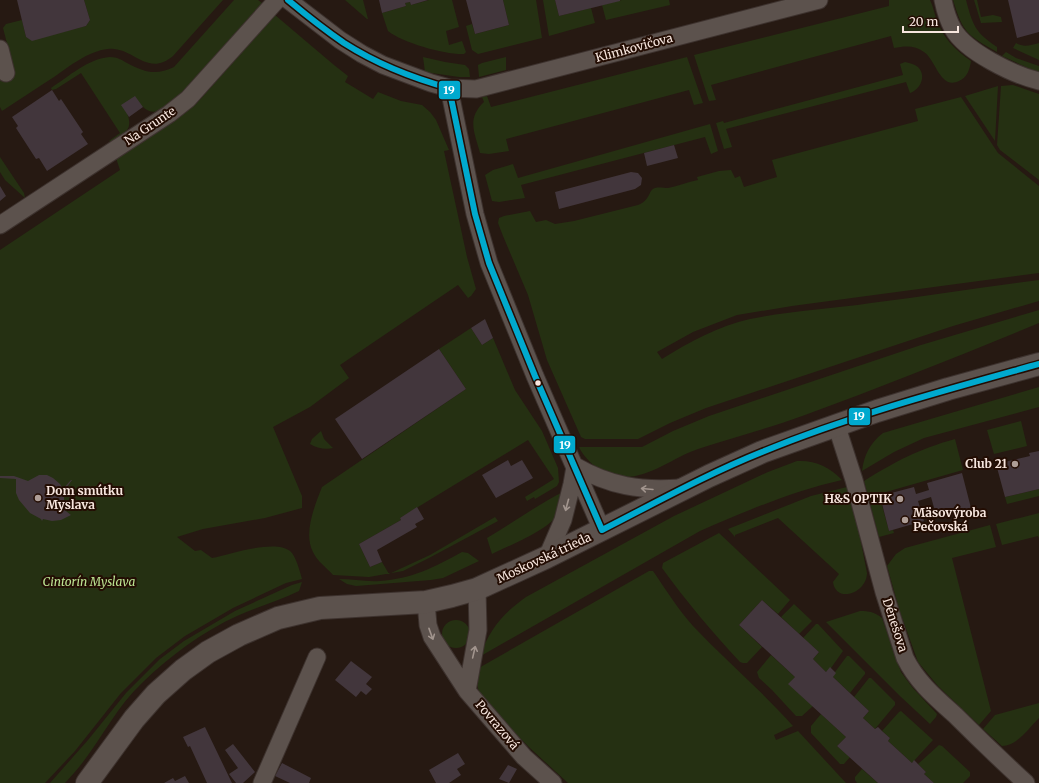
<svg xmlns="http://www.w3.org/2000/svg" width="1039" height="783" font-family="Merriweather,serif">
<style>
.green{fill:#253012}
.building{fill:#42363c}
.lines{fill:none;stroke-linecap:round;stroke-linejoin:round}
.street-casing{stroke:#3d322e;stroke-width:19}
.secondary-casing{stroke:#3d322e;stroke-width:24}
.street{stroke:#5c524d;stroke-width:17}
.secondary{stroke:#5c524d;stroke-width:22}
.bus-1-casing{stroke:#230d03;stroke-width:9}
.bus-1{stroke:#00a9ce;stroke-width:6}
.oneway{stroke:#a2958e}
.bus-dot{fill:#f7e6de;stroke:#230d03;stroke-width:1.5}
.poi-dot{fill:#ae9e97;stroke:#230d03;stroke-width:1.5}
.labels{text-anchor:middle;stroke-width:4;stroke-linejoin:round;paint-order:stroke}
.street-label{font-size:12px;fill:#f7e6de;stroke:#230d03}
.poi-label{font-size:12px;font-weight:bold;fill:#f7e6de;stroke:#230d03;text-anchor:end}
.park-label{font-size:12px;font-style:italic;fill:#bce492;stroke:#230d03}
.line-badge{stroke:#230d03;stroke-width:1.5}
.badge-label{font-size:11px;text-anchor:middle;font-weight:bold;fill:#fff}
</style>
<rect width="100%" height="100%" fill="#261912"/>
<path class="green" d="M84,0H223L173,56C147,78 133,46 108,49C88,51 70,66 54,77C37,88 20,99 2,111L0,107V79L14,70L3,28L6,24L22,20L26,37L32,40L86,26L90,20Z
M234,0H258L262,3L174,102C162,109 154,118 142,106L127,113C134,131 124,133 111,142L109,141L120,133L81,73L56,89L52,90L51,88C68,77 89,58 110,57C117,57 122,60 127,63C144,72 156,76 174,67Z
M345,0H363L368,19H367Z
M429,0H452L459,27L446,31L449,45L462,41L466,52L464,54C446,55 403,43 388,31L382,13L406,6L405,3L410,2L411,5Z
M503,0H536L542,38L478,54L472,50L466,26L472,24L475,34L509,25Z
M543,0H555L559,16L591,8L595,23L549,36Z
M622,0H669L670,5L606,20L602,5Z
M889,0H930C933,6 934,12 936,18C942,37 955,50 971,61C970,69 967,78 959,81C940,90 936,60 924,52C915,45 905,46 894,48L891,36L711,85L716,100L709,101L694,55L889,6Z
M953,0H966C973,26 975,32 997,47V52C967,35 963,33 953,0Z
M974,0H977L981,17L993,15L1001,17L1002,22L981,23Z
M275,15L334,65L348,76L345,82L373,99L378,92L401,101L422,105L430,112L436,120L449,150L444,151L467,257L476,289L471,296L468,298L458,285L340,365L349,378L310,407L273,427L302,496V508L265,518L203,529L177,537L195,551L201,550L212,558C231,554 275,539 290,551C296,556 300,572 302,579L286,583L233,608L185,636L156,658L121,693L75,751L45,783H0V250L120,170L116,158L179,117L196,104Z
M1016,43C1024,48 1031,45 1039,43V60L1013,48Z
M1006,52L1016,58L1039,66V73L1002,56Z
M423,57L445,62L465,65L469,69L470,77H459L425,72Z
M506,57V70L479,77L478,65L482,63Z
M687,57L703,103L694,105L689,90L506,139L509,151L489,154L480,153C475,133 466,119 484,102L482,97L487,96L491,107Z
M905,62C909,63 914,64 918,67C927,76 920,90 910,93L906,82L726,129L732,147L724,149L716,123L723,121L724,123L903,75L900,64Z
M1013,85L1039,94V180L1000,150L997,145L1001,86Z
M998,86L995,141L965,96Z
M961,97L998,153L1039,186V273L792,306L737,315L693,332L657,352L662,359C689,342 719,326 750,319C789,311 831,309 871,303C927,296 983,287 1039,280V301L953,326L706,408L670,423L638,439H585L581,437L547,360L528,295L503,236L498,223L499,218L504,216L530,211L536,222L546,220L555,224L574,221L638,205C651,200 648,190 655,188C659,187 664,188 668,188C678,186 688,182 698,180L697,177L719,171L731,170L735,178L740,176L744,187L777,177L772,160L918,121L915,109Z
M710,124L718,151L711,154L705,137L521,185L525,198L499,202L492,201L485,175L493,170L513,164L518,178Z
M0,157L24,193L25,198L5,180L0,172Z
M1039,310V323C962,355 884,386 805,415C770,428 734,437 698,449C674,457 651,477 625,477C607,477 587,464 579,447H642L673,431L709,416L921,345Z
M471,328L482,345L493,338L515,390L542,431L558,468L559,482L557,486L535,499L534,497L527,501L525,497L554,479L528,440L400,518L401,520L359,544L370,567L382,562L389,574L430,555L495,517L498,521L429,558L403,571L369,577L333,575C327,568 317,561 313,552C303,533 315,505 322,487L466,389L439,349Z
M1039,387V407L924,438L894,452L862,471C864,455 870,443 883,433Z
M1021,421L1027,446L994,454L987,430Z
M321,431L324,439L333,448C326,450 316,448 310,444L312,439Z
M955,439L963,470L879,494L889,531L893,530L894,533L879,537L864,481C896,461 919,449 955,439Z
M797,461C815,460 830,467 842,480C793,491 746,511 700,531L479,657C491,628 501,615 526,597L674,516L768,472Z
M847,487L854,507L867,573C867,593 836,604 833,582L839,574L778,518L735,535V537L728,529L811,496Z
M1039,489V496L1007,504L1005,497Z
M565,491C563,498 561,508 557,515C547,531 510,545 492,554L487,538C513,523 538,504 565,491Z
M1039,513V538L1038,536L1002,545L996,524Z
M990,525L996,547L952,558L991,711L979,725L938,686L918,662L900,612L887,566L896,554L905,548Z
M719,533L790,600L778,614L762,600L739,625L762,647L747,663H743L740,662C712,632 686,601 662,568L663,563Z
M462,552L468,553L479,561L443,578L431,580L356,586L347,584L339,579C352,579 366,582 380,581C411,579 435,567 462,552Z
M649,571H653C666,590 678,609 693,626C726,661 762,691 793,726L774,735L776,740L798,731L846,783H568L531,749L498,716L479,692L476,680L477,669Z
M302,582L299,591C279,601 257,607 237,616C202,632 170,656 143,682C118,705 103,736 83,762C77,770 71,776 65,783H50L88,740L126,693L160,659L184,641L235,611L292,585Z
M794,604L812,621L799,634L781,617Z
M860,611C869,611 875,612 882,618L901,672L912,687L937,714L936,717L930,724L901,697L826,622Z
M442 634a14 14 0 1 1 28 0a14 14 0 1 1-28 0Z
M816,624H818L843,651L831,668L826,672L813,659L819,652L803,638Z
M771,655L795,677L789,684L813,706L802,716H796L772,690L759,678L757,672Z
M847,656H849L865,672V674L850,693L833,677L835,672Z
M869,678H871L895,702V705L875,729L863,718L869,711L854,697Z
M1039,703V718C1029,728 1017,746 1002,746L983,729L995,715Z
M901,711L933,740L912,763L888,741L890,738L882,731L899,712Z
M821,714L846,737L837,746L850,757L844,764H840L811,733V726Z
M939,745L942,746L970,772V776L963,783H934L924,774L926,772L918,764Z
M862,769L878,783H857L855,780V777Z"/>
<path class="building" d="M17,0H84L90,20L86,26L32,41L26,37Z
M379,0H428L411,5L410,2L405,3L406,6L382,13Z
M466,0H503L509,25L475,34Z
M555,0H620V1L559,16Z
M1008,0H1039V32L1017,38Z
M52,90L59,101L61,99L83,132L81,134L88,144L47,171L39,158L36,159L16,128L18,126L12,117Z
M135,96L143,107L129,117L121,105Z
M674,145L678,158L647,166L644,153Z
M631,172L638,173L642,178L641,185L635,189L559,209L555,192Z
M0,186L6,196L0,201Z
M485,319L493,338L482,345L471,328Z
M439,349L466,389L362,459L335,419Z
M1039,451V489L1005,497L996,464L1030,456L1029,453Z
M508,460L511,466L522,460L533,478L496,498L482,475Z
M962,473L971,508L937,518L931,497L918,501L924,521L917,523L918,527L914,528L913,524L889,531L880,496L914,487L916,494L929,490L927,483Z
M39,475H47L53,478L60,484L63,489L71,480H72L64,491V503L62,508L71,515L61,520L52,521L43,519L42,521L41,519L30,513L19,500L16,493V479L0,478V476H14L28,481Z
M417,507L424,519L415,524L417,527L377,550L382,562L370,567L359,544L401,520L400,518Z
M762,600L819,652L813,659L826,672L830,667L836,673L833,677L869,711L863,718L875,729L878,727L882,731L890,738L888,741L912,763L914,760L926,772L924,774L934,783H878L837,746L846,737L788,684L795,677L739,625Z
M351,661L372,677L366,684L372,689L366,695L361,691L356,697L335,680Z
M205,727L232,783H207L190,746L188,747L183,737Z
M233,744L255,772L243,783H236L229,774L238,768L225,750Z
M458,753L465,764L457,769L461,775L449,783H436L429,770Z
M282,763L311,778L309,783H290L275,776Z
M508,765L517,769L509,783L499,779Z
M185,776L189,783H164L173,778L175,781Z"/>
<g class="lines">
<defs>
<path id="street" d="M288,0L340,40L362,54L383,65L431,83L449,88L476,89L819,0
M943,0C945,10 948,20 953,29C966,52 1014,75 1039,81
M0,49L6,73
M449,88L475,214L489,263L535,376L602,530
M0,225L169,114L188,99L277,0
M836,424L854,480L884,592L905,658C917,682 935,697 955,715C978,738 1002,761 1026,783
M575,466C610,486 640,491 680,488
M547,557L563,520L572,484L575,467
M426,602L428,625L432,637L467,691L524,757L553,783
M467,691L478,630L477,589
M262,783L317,657"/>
<path id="secondary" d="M87,783L134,719L156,694L183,670L208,652L239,635L278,618L320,608L426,602L452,596L477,589L547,557L709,476L762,452L877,411L948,389L1039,364"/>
</defs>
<use href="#street" class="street-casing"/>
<use href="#secondary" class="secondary-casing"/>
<use href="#street" class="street"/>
<use href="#secondary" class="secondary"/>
<defs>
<path id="bus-1" d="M288,0C306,15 325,30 344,43C377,64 412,78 449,88L475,214L489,263L535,376L602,530C655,503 707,474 762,452C852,415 946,390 1039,364"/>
</defs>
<use href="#bus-1" class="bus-1-casing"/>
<use href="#bus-1" class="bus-1"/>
</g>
<defs><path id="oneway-shaft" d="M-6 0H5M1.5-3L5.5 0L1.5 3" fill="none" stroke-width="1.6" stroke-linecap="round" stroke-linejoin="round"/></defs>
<g class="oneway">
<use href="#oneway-shaft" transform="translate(647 489) rotate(-175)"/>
<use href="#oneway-shaft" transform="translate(567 505) rotate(105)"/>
<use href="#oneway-shaft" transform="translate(431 634) rotate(70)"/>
<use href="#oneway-shaft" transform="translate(474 652) rotate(-77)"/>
</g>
<circle class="bus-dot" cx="538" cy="383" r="3.5"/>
<g class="poi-dot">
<circle cx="1015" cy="464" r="4"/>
<circle cx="38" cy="498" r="4"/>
<circle cx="900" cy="499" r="4"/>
<circle cx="905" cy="520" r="4"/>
</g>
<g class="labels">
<g class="street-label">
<text transform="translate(634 48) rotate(-15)" y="4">Klimkovičova</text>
<text transform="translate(150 126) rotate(-34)" y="4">Na Grunte</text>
<text transform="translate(544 558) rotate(-25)" y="4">Moskovská trieda</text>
<text transform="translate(895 625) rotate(72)" y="4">Dénešova</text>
<text transform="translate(497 725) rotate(50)" y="4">Povrazová</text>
</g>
<g class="poi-label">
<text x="1007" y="468">Club 21</text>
<text x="46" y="495" text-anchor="start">Dom smútku<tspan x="46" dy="14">Myslava</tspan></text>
<text x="892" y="503">H&amp;S OPTIK</text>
<text x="913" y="517" text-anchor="start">Mäsovýroba<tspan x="913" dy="14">Pečovská</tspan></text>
</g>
<g class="park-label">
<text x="89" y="586">Cintorín Myslava</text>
</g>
</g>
<g class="line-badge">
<rect x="438" y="80" width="23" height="20" rx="4" fill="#00a9ce"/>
<rect x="848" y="407" width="23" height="19" rx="4" fill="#00a9ce"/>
<rect x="553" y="435" width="23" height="19" rx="4" fill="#00a9ce"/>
</g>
<g class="badge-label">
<text x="449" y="94">19</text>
<text x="859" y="420">19</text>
<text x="565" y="449">19</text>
</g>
<path d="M903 26v6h55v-6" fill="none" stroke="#f7e6de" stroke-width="2"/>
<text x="909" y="26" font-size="12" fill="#f7e6de" stroke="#230d03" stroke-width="3" paint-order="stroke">20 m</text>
</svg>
